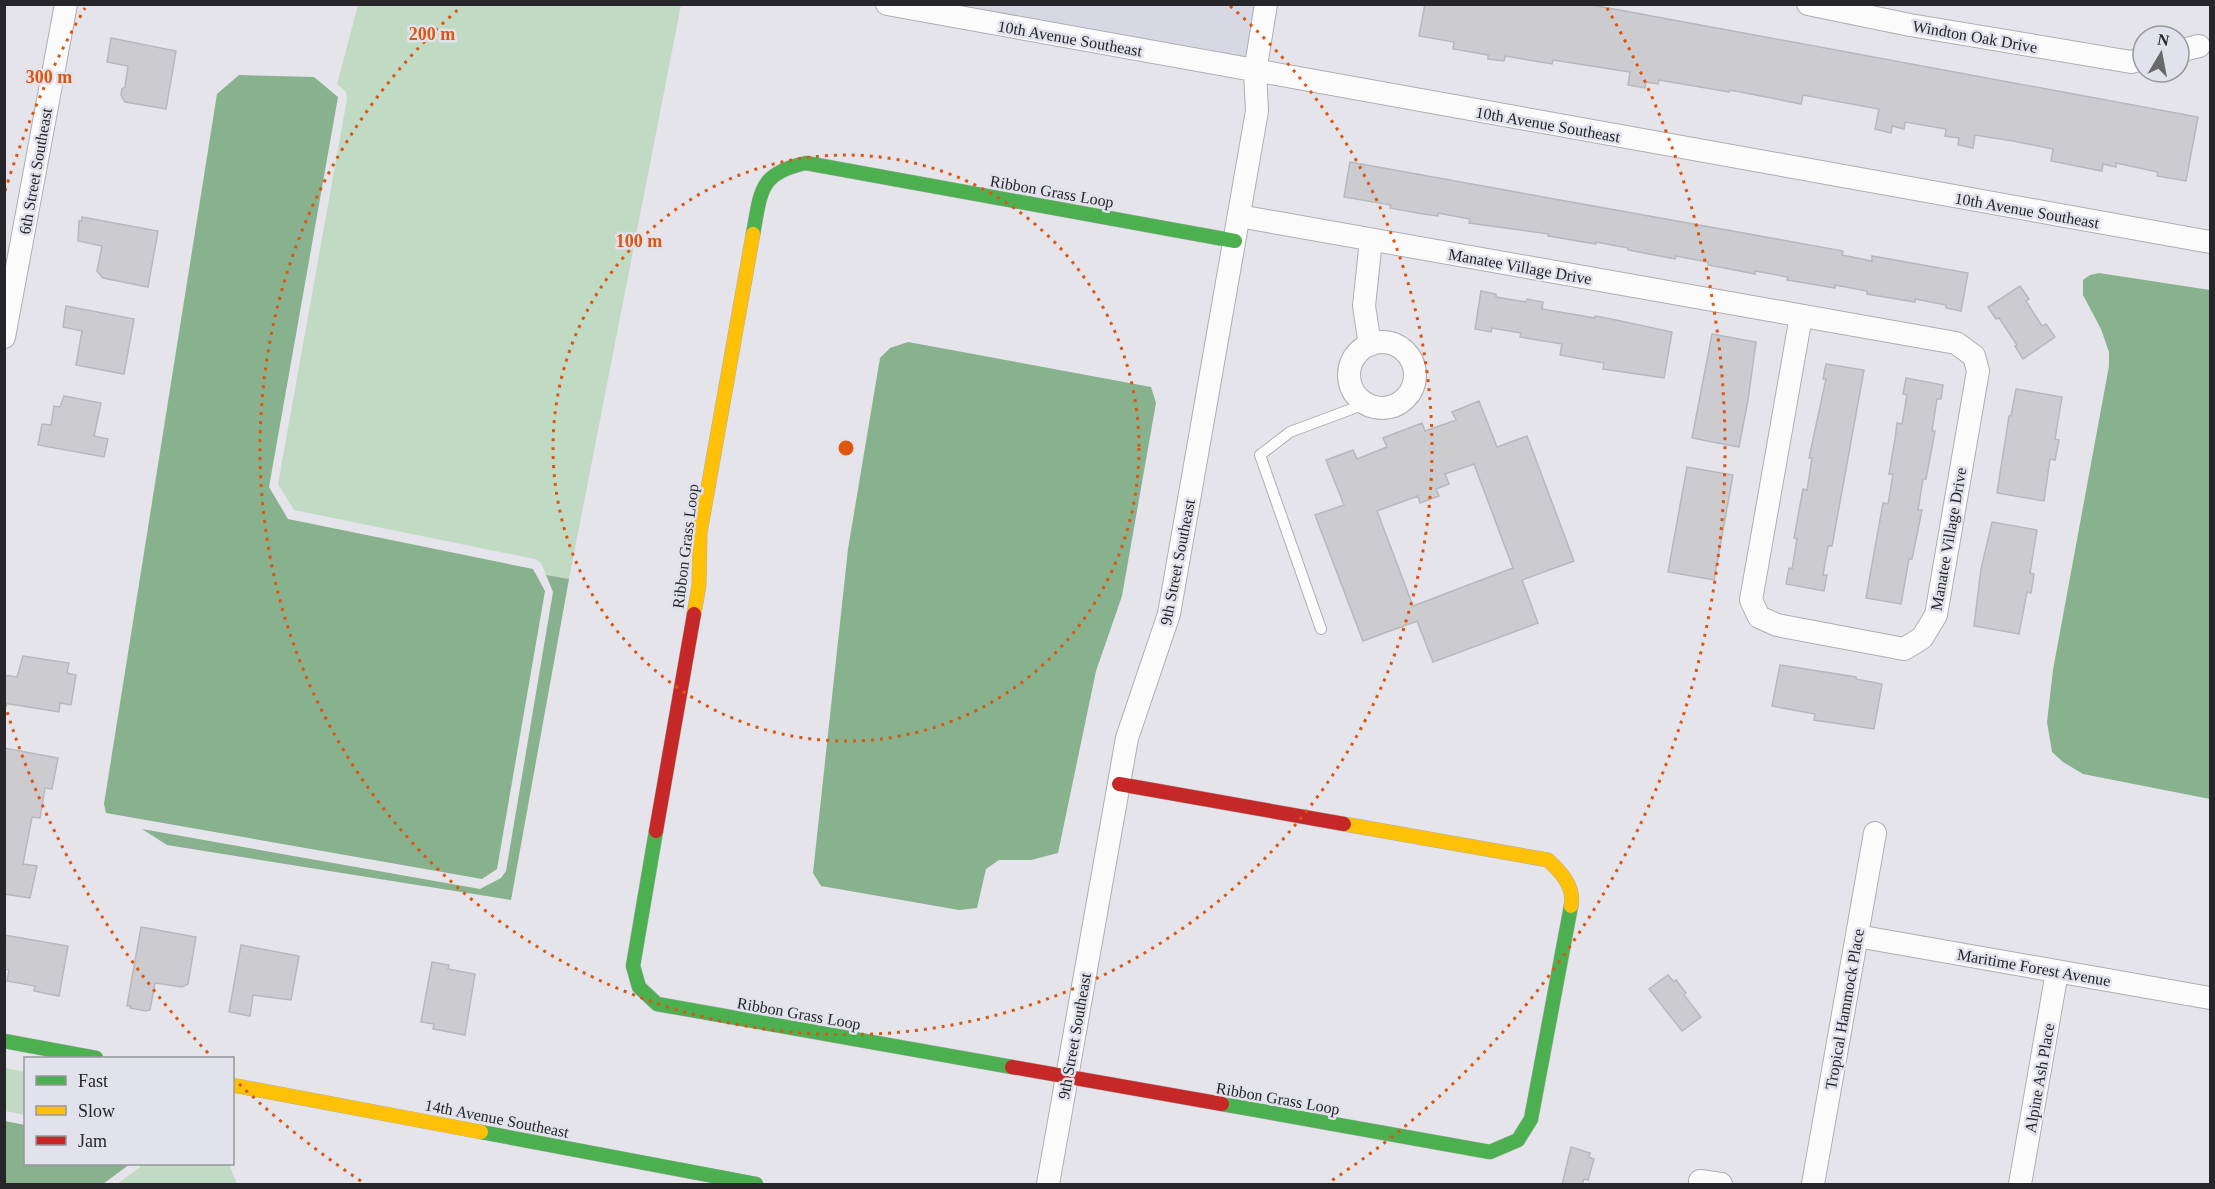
<svg xmlns="http://www.w3.org/2000/svg" width="2215" height="1189" font-family="Georgia,serif">
<style>
.built{fill:#d8d8e4}
.green{fill:#c0dac4}
.water{fill:#88b18e}
.building{fill:#cbcbd0;stroke:#b7b8bc;stroke-width:1.5;fill-rule:evenodd}
.lines{fill:none;stroke-linecap:round;stroke-linejoin:round}
.lane-casing{stroke:#adaeb2;stroke-width:12}
.street-casing{stroke:#adaeb2;stroke-width:24}
.fast-casing{stroke:#adaeb2;stroke-width:15}
.slow-casing{stroke:#adaeb2;stroke-width:15}
.jam-casing{stroke:#adaeb2;stroke-width:15}
.lane{stroke:#fbfbfc;stroke-width:10}
.street{stroke:#fbfbfc;stroke-width:22}
.fast{stroke:#4caf50;stroke-width:14}
.slow{stroke:#ffc107;stroke-width:14}
.jam{stroke:#c62828;stroke-width:14}
.ring{fill:none;stroke:#de560e;stroke-width:3;stroke-dasharray:3 6}
.labels{text-anchor:middle;stroke-width:5;stroke-linejoin:round;paint-order:stroke}
.street-label{font-size:16px;fill:#26262a;stroke:#e2e2ec}
.centre{fill:#de560e;stroke:#e2e2ec;stroke-width:3}
.ring-label{font-size:18px;text-anchor:middle;font-weight:bold;fill:#de560e;stroke:#e2e2ec;stroke-width:5;stroke-linejoin:round;paint-order:stroke}
</style>
<rect width="100%" height="100%" fill="#e4e4ea"/>
<path class="built" d="M957,4L1256,5L1247,59Z"/>
<path class="green" d="M358,5H681L569,579L546,575L541,563L535,559L294,510L278,484L347,99L346,92L337,84Z
M5,1068L25,1072V1115L5,1111Z
M141,1164H229L237,1184H117L139,1168Z"/>
<path class="water" d="M239,75L314,77L338,97L269,487L288,519L533,569L545,591L497,869L482,879L106,813L104,804L217,94Z
M2099,273L2210,290V799L2083,774L2063,762L2052,752L2047,722L2053,670L2109,366V352L2101,329L2083,295V280L2090,275Z
M908,342L1151,387L1156,403L1122,596L1096,671L1058,853L1031,860H999L986,869L977,908L959,910L821,886L813,873L848,549L880,358L890,348Z
M546,575L569,579L511,900L167,845L142,829L480,889L501,878L506,871L553,592Z
M5,1121L25,1125L26,1164H130L103,1184H5Z"/>
<path class="building" d="M1425,4H1587L2198,117L2186,181L2157,176L2158,172L2116,163V167L2103,164L2102,171L2051,161L2053,149L2013,141L1975,135L1973,148L1958,145L1959,138L1945,136L1946,129L1905,122L1904,129L1892,126L1891,133L1875,129L1879,109L1803,95L1801,104L1730,90L1729,92L1659,80L1658,84L1646,82L1645,88L1628,85L1630,72L1553,60L1552,64L1505,56L1504,61L1488,59V55L1453,49L1454,42L1419,36Z
M111,38L176,51L166,109L125,102L121,95L122,89L125,87L128,66L107,62Z
M1350,162L1843,251L1842,255L1872,261V256L1968,273L1961,311L1946,308V305L1915,299V302L1867,294V291L1835,285V288L1787,280L1788,277L1755,271V274L1740,271L1708,265V262L1676,256L1675,259L1628,250V248L1596,242V244L1548,236L1549,234L1469,223L1470,219L1438,213V216L1423,214L1390,208L1391,205L1344,197Z
M82,217L158,231L148,287L103,278L97,271L102,246L78,241L79,221H82Z
M2020,286L2029,299L2026,301L2042,326L2046,324L2055,337L2023,359L2015,346L2017,345L1999,318L1996,319L1988,307Z
M1481,291L1496,294V297L1526,302L1527,299L1543,302L1542,309L1595,318V316L1616,320L1672,332L1664,378L1603,369L1604,363L1560,355L1562,344L1520,337L1521,333L1492,328L1491,332L1475,329Z
M66,306L134,319L124,374L76,365L82,331L63,327Z
M1712,334L1756,342L1748,400L1739,447L1692,438Z
M1826,364L1864,370L1832,546H1828L1823,575H1827L1824,591L1786,584L1789,568L1792,569L1797,539L1794,538L1803,489L1807,490L1812,458H1809L1826,379H1823Z
M1906,378L1943,385L1941,399H1937L1932,431H1935L1926,479H1923L1918,510H1922L1912,559H1909L1901,604L1866,598L1883,503L1888,504L1893,474H1889L1895,439L1897,423L1902,424L1907,395L1903,394Z
M2016,389L2062,397L2055,439L2059,440L2055,460L2050,459L2044,501L1997,493L2009,416H2011Z
M64,396L101,403L94,436L108,439L104,457L38,445L42,424L51,425L54,406L60,407Z
M1479,401L1497,447L1527,436L1574,561L1522,580L1538,623L1433,662L1417,621L1363,641L1315,515L1344,505L1326,460L1353,450L1357,459L1387,447L1383,438L1422,423L1425,431L1456,420L1452,412ZM1474,464L1513,568L1413,606L1377,511L1418,496L1420,503L1439,496L1436,489L1449,484L1445,474Z
M1687,467L1733,475L1714,580L1668,572Z
M1992,522L2037,530L2030,573L2034,574L2031,593L2027,592L2019,634L1974,626L1981,569Z
M23,656L69,663L67,673L76,675L71,705L60,703L59,712L4,703V675L17,677Z
M1780,665L1856,677V679L1882,684L1874,729L1814,720L1815,714L1772,706Z
M4,748L58,758L52,789L45,788L40,818L32,817L23,864L37,866L30,898L4,894Z
M141,927L196,937L188,984L182,987L155,983L150,1010L146,1011L130,1008L131,1006H127Z
M4,935L68,946L59,996L34,991L35,986L7,981L9,970L4,969Z
M241,945L299,956L291,1000L253,995L250,1016L229,1012Z
M432,962L449,965L448,969L475,974L465,1035L433,1029L434,1024L421,1022Z
M1668,975L1674,982L1676,980L1686,993L1684,995L1701,1017L1682,1031L1649,989Z
M1571,1147L1590,1153L1589,1157L1594,1159L1588,1180L1584,1179L1582,1185H1562Z"/>
<g class="lines">
<defs>
<path id="lane" d="M1321,629L1260,455L1290,432L1365,404"/>
<path id="street" d="M887,4L2210,242
M1808,4L1910,25L2131,62L2143,59
M2179,51L2199,46
M1239,216C1478,259 1717,301 1956,343L1974,356L1978,371L1936,615L1922,638L1904,649L1777,625L1759,617L1751,600L1801,316
M4,337L66,4
M1349 375a33 33 0 1 1 66 0a33 33 0 1 1-66 0Z
M1370,345L1364,306L1371,240
M1857,936L2210,998
M1700,1181L1721,1184
M1048,1184L1127,738L1169,614L1257,111L1255,72L1266,4
M1813,1184L1875,833
M2020,1184L2057,972"/>
<path id="fast" d="M753,234C761,191 759,173 806,163L1235,241
M656,831L633,966L639,987L657,1004L1012,1067
M4,1041L96,1058
M1222,1104L1490,1152L1518,1140L1531,1119L1571,906
M481,1132L756,1184"/>
<path id="slow" d="M694,614L699,585L700,533L753,234
M1344,824L1548,860C1561,872 1575,887 1571,906
M232,1085L481,1132"/>
<path id="jam" d="M1119,784L1344,824
M656,831L694,614
M1012,1067L1222,1104"/>
</defs>
<use href="#lane" class="lane-casing"/>
<use href="#street" class="street-casing"/>
<use href="#fast" class="fast-casing"/>
<use href="#slow" class="slow-casing"/>
<use href="#jam" class="jam-casing"/>
<use href="#lane" class="lane"/>
<use href="#street" class="street"/>
<use href="#fast" class="fast"/>
<use href="#slow" class="slow"/>
<use href="#jam" class="jam"/>
</g>
<g class="ring">
<circle cx="846" cy="448" r="293"/>
<path d="M1230 6A586 586 0 1 1 462 6"/>
<path d="M361 1181A879 879 0 0 1 235 1080M208 1053A879 879 0 0 1 5 705M5 191A879 879 0 0 1 85 8M1607 8A879 879 0 0 1 1331 1181"/>
</g>
<g class="labels">
<g class="street-label">
<text transform="translate(1975 36) rotate(10)" y="6">Windton Oak Drive</text>
<text transform="translate(1070 38) rotate(10)" y="6">10th Avenue Southeast</text>
<text transform="translate(1548 124) rotate(10)" y="6">10th Avenue Southeast</text>
<text transform="translate(35 171) rotate(-80)" y="6">6th Street Southeast</text>
<text transform="translate(1052 191) rotate(10)" y="6">Ribbon Grass Loop</text>
<text transform="translate(2027 210) rotate(10)" y="6">10th Avenue Southeast</text>
<text transform="translate(1520 266) rotate(10)" y="6">Manatee Village Drive</text>
<text transform="translate(1948 539) rotate(-80)" y="6">Manatee Village Drive</text>
<text transform="translate(685 546) rotate(-83)" y="6">Ribbon Grass Loop</text>
<text transform="translate(1177 562) rotate(-79)" y="6">9th Street Southeast</text>
<text transform="translate(2034 967) rotate(10)" y="6">Maritime Forest Avenue</text>
<text transform="translate(1844 1009) rotate(-80)" y="6">Tropical Hammock Place</text>
<text transform="translate(799 1013) rotate(10)" y="6">Ribbon Grass Loop</text>
<text transform="translate(1074 1036) rotate(-80)" y="6">9th Street Southeast</text>
<text transform="translate(2039 1078) rotate(-80)" y="6">Alpine Ash Place</text>
<text transform="translate(1278 1098) rotate(10)" y="6">Ribbon Grass Loop</text>
<text transform="translate(497 1118) rotate(11)" y="6">14th Avenue Southeast</text>
</g>
</g>
<circle cx="846" cy="448" r="9" class="centre"/>
<g class="ring-label">
<text x="432" y="40">200 m</text>
<text x="49" y="83">300 m</text>
<text x="639" y="247">100 m</text>
</g>
<rect width="2215" height="1189" fill="none" stroke="#26262a" stroke-width="12"/>
<rect x="24" y="1057" width="210" height="108" fill="#e2e2ec" stroke="#97979e" stroke-width="1.5"/>
<rect x="36" y="1076" width="30" height="9" fill="#4caf50" stroke="#97979e" stroke-width="1.5"/>
<text x="78" y="1087" font-size="18" fill="#26262a">Fast</text>
<rect x="36" y="1106" width="30" height="9" fill="#ffc107" stroke="#97979e" stroke-width="1.5"/>
<text x="78" y="1117" font-size="18" fill="#26262a">Slow</text>
<rect x="36" y="1136" width="30" height="9" fill="#c62828" stroke="#97979e" stroke-width="1.5"/>
<text x="78" y="1147" font-size="18" fill="#26262a">Jam</text>
<g transform="translate(2161 54) rotate(10)"><circle r="28" fill="#e2e2ec" stroke="#97979e" stroke-width="1.5"/>
<path d="M0-4.5L10 22L0 15L-10 22Z" fill="#68686d"/>
<text y="-9" font-size="16" font-weight="bold" text-anchor="middle" fill="#26262a">N</text>
</g>
</svg>
